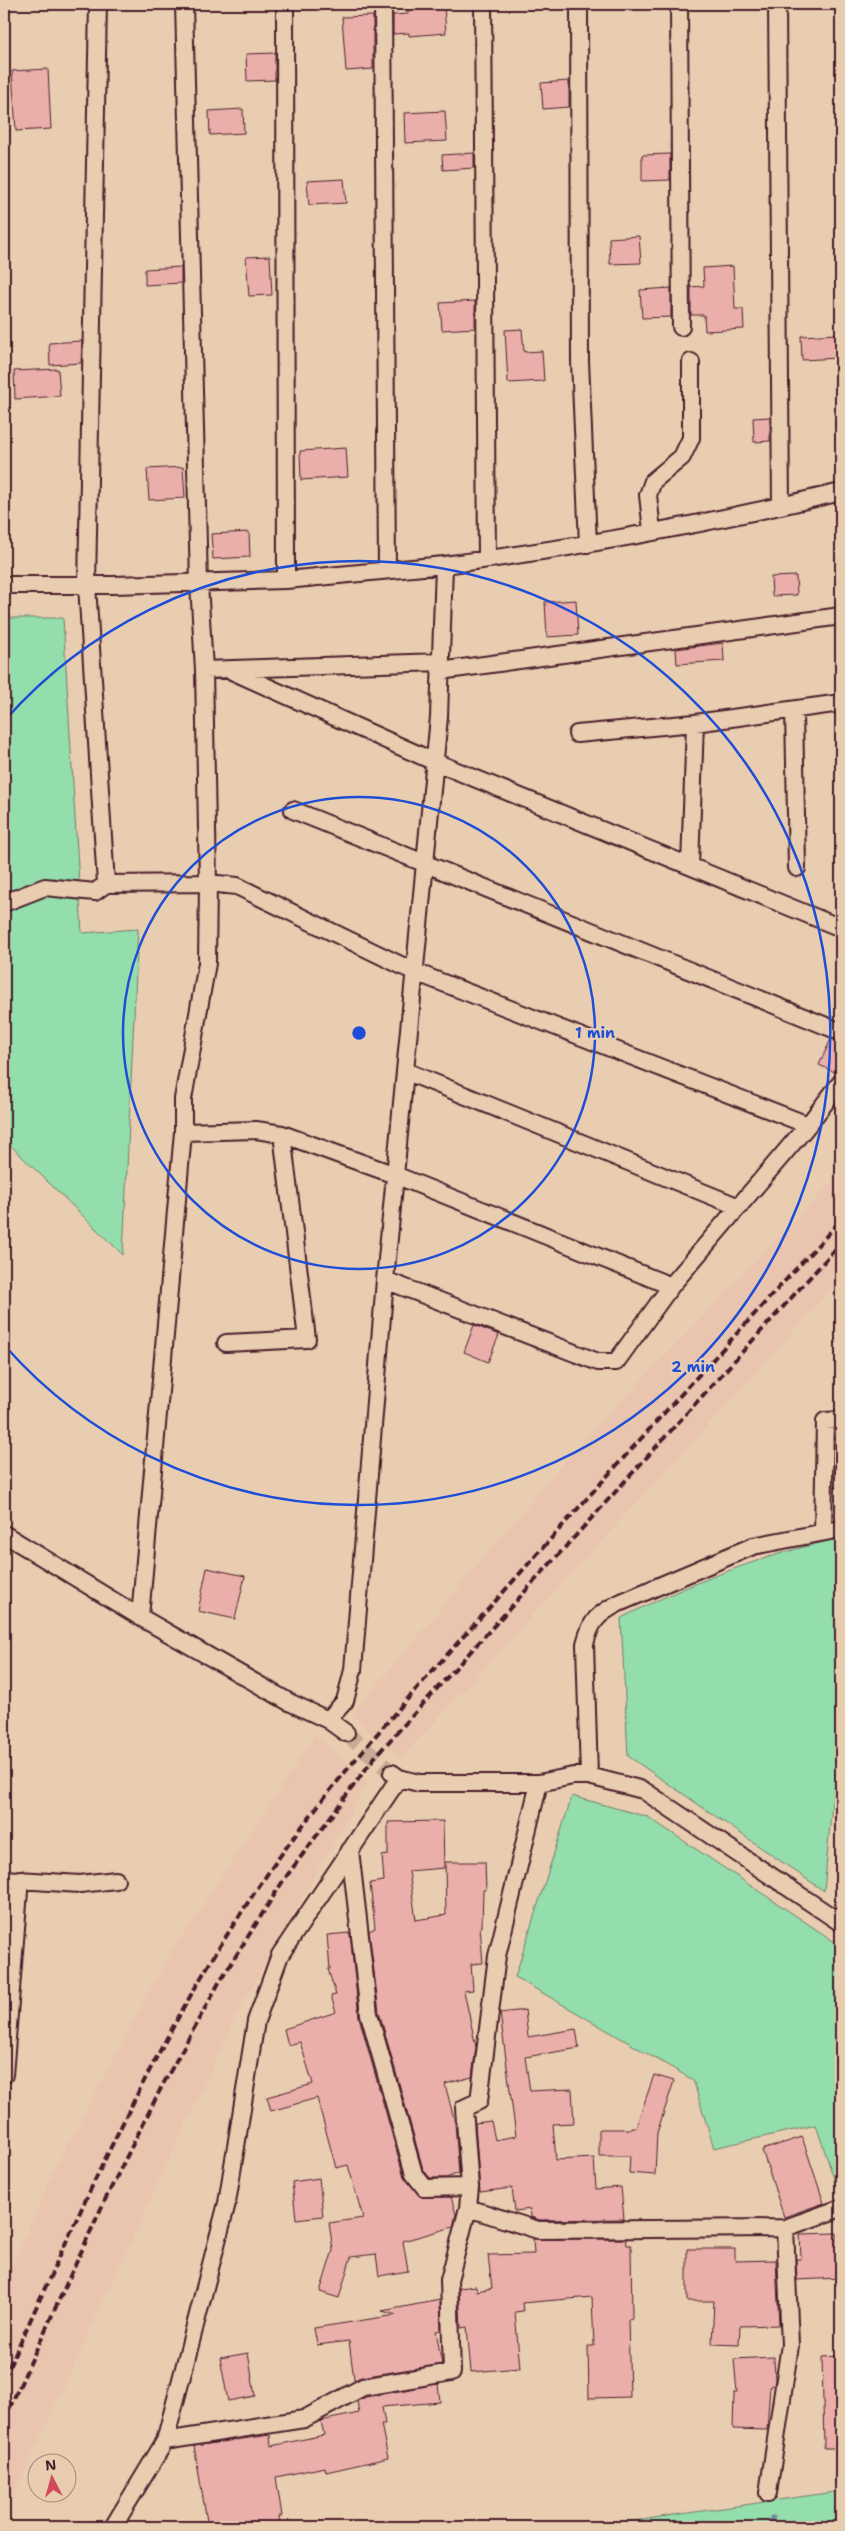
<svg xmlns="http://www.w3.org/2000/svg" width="845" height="2531" font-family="'Shantell Sans',sans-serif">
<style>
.built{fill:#e9c4ae}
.green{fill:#94ddac;stroke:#6f7e6c}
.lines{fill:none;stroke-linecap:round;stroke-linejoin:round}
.stream{stroke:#728f9f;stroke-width:5.5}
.building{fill:#eaafab;stroke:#4a1f2b}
.minor-tunnel{stroke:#c9aa95;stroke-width:16;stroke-dasharray:16 8;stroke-linecap:butt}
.minor-casing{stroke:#4a1f2b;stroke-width:20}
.minor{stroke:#e9cdb0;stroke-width:16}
.rail{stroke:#4a1f2b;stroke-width:4;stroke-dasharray:8 4;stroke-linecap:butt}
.ring{fill:none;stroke:#1d4ed8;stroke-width:2.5}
.centre{fill:#1d4ed8;stroke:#e9cdb0;stroke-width:2.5}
.ring-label{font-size:15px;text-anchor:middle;font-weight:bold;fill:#1d4ed8;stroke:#e9cdb0;stroke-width:4.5;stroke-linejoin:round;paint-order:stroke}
</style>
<rect width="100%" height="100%" fill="#e9cdb0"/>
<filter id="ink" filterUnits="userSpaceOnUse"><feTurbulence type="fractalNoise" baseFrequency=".02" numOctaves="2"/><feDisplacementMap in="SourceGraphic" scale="10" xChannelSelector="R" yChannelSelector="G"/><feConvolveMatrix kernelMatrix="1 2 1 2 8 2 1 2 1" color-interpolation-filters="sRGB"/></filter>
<g filter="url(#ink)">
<path class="built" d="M841,1173V1278L719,1413L400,1759L352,1715L572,1453Z
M315,1736L368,1781L235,2017L29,2462L4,2511V2284L53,2173L164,1964Z"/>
<path class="green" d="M4,618H63L82,933L138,929L123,1255L7,1142H4Z
M841,1538V1753L832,1802L824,1891L628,1756L621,1618C692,1582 763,1555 841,1538Z
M572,1796L648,1817L841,1946V2186L837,2188L816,2125L714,2148L693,2080L515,1977Z
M841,2491V2527H591Z"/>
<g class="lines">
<path class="stream" d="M769,2527L772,2518"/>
</g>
<path class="building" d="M444,6L446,33L409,36V33L393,34V15L408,14V8Z
M373,16V69L346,71L342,17Z
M275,53V80L247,81L246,54Z
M48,69L51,129L16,131L12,71Z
M569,81V107L543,109L541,83Z
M243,109L244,133L210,135L209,111Z
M445,111L447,141L405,143L404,113Z
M474,153V168L443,170L442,155Z
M670,154V180L642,181V155Z
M344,179L346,203L309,205L307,181Z
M639,236L641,263L610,264L609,238Z
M270,256L272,295L249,296L246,257Z
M733,266L735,309H743L744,329L705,331L704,315H691V287L704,286L703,268Z
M181,267V283L145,285V269Z
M671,288V317L642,318L640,290Z
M475,301V328L442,330L440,303Z
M522,329L524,352L542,351L544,381L508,383L505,330Z
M837,334L838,358L802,360L801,336Z
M82,341L81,363L50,365L49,343Z
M58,369L60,396L15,399L14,371Z
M770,417V441L754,442L753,418Z
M346,448L348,477L301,480L300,451Z
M183,467L185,498L149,500L147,469Z
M249,532L250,557L213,559L211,534Z
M796,576L797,595L772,596L771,577Z
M576,600L578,635L547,637L545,602Z
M723,643L724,661L677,664L676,649Z
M831,1039L841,1042V1072L837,1073L819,1065Z
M474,1325L499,1335L488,1362L464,1352Z
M207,1568L245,1576L235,1619L198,1611Z
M443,1821L444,1868L409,1871L416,1920L446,1915L445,1862H485L486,1890H483L482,1927H480L483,1963L471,1964L473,1990L464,1991L476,2047L472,2077L445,2084L455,2123L459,2173L446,2178H430L423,2169L379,2012L369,1931L375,1928L370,1883L384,1881L382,1856L388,1855V1822Z
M350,1933L359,2017L404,2177L421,2197H451L456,2214L453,2227L403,2241L408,2271L379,2276L376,2254L351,2257L339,2298L320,2292L333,2250L329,2223L363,2218L348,2165L336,2168L317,2098L271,2111L267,2097L313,2084L300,2042L288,2045L284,2029L336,2012L331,1996L336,1995L328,1969H330L327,1935Z
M525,2010L528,2037L576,2029L579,2048L525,2057L530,2091L572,2089L574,2123L553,2124L556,2160L594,2158L596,2189L621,2187L624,2219L540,2220L531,2217L530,2209L515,2211L512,2188L480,2192L475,2123L491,2121L495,2140L516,2136L500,2013Z
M654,2075L674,2081L657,2133L655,2175L629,2173L630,2156H599V2129H631V2127H636Z
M802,2137L824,2203L784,2217L762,2150Z
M319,2178L323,2216L296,2219L292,2182Z
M837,2233L839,2278L797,2280L796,2259H801L800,2234Z
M533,2239H626L627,2245H631L632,2319L628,2320L630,2397L589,2398L588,2346H594L592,2297L522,2303L523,2311L515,2312L520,2368L471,2372L467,2327L461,2328L459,2288L476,2286L477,2291L492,2288L488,2255L534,2254Z
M687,2249H735V2261L776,2260L779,2325L740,2326L739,2345L712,2344L714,2301H687Z
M440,2300L441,2330L436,2331L442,2364L361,2377L354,2380L349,2341L317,2345L314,2328L396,2315L382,2311Z
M248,2353L255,2396L228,2401L220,2358Z
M841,2356V2448H824L822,2357Z
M774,2357L775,2380L774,2385L770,2386L767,2430L733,2429L734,2393H737L734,2359Z
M438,2384L440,2402L382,2407L385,2424H381L388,2458L326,2472L325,2467L276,2477L282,2516H279L280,2527H208L194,2446L270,2435L271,2446L324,2435L321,2421L359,2413L357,2401L366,2397Z"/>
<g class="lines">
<path class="minor-tunnel" d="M346,1733L392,1773"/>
<defs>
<path id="minor" d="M98,4L87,585L106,884
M285,4L286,580
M383,4L387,570
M483,4L487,559
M579,4L580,361L588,544
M679,4L681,327
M777,4L781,506
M652,531L648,495L653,481L682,457L691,438V362
M444,565C578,548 711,523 841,492
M4,585H113L286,580L444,565L439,717L385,1280L353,1670L345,1701L328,1720
M204,670L440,662
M232,671L435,762L841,928
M440,671L841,616
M794,711L797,868
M577,734L695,723L841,703
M293,810L841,1032
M690,866L695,723
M4,903L45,887L95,892L106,884L208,883L237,886L415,972L808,1125
M405,1071L739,1207
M183,1132L256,1130L282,1134L395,1175L671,1286
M385,1280L598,1362H616L671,1286L808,1125L841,1082
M226,1343L307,1339L282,1134
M823,1532L825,1421L841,1420
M4,1534L140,1617L289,1702L328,1720L346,1733
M140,1617L183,1132V1099L207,963L208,883L204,670L199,583L184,4
M392,1773L399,1778L419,1783H539L573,1776H589L643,1790L841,1923
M589,1776L585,1644C591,1620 598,1614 619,1603L753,1546L841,1529
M350,1850L369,2014L414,2174L425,2188L470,2187
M4,1879L80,1884L116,1880
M4,2075L20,1879
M468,2208L470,2187L464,2108L479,2101L497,1956L539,1783
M165,2441L227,2203L256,2021L280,1955L399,1778
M768,2493L790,2345L785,2228
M113,2527L165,2441L304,2419L363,2387L452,2372L449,2280L468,2208L538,2230L785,2228L841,2208"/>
</defs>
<use href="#minor" class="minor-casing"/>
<use href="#minor" class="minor"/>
<path class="rail" d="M4,2378C84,2203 161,2024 273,1866C338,1774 415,1690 491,1606C606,1476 723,1348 841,1220
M4,2420L104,2202L161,2088L220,1981L283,1881L374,1758L841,1243"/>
</g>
</g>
<g class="ring">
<circle cx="359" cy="1033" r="236"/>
<path d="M5 720A472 472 0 1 1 5 1346"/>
</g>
<circle cx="359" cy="1033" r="8" class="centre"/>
<g class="ring-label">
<text x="595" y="1038">1 min</text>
<text x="693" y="1372">2 min</text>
</g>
<rect width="845" height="2531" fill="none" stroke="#e9cdb0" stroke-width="20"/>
<rect x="10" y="10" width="825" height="2511" fill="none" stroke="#4a1f2b" stroke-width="2" filter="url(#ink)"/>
<g transform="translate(52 2478) rotate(354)"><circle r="24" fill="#e9cdb0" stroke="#a9877b"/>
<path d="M0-4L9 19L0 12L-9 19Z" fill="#d1495b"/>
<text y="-8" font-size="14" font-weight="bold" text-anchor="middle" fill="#4a1f2b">N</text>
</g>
</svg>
